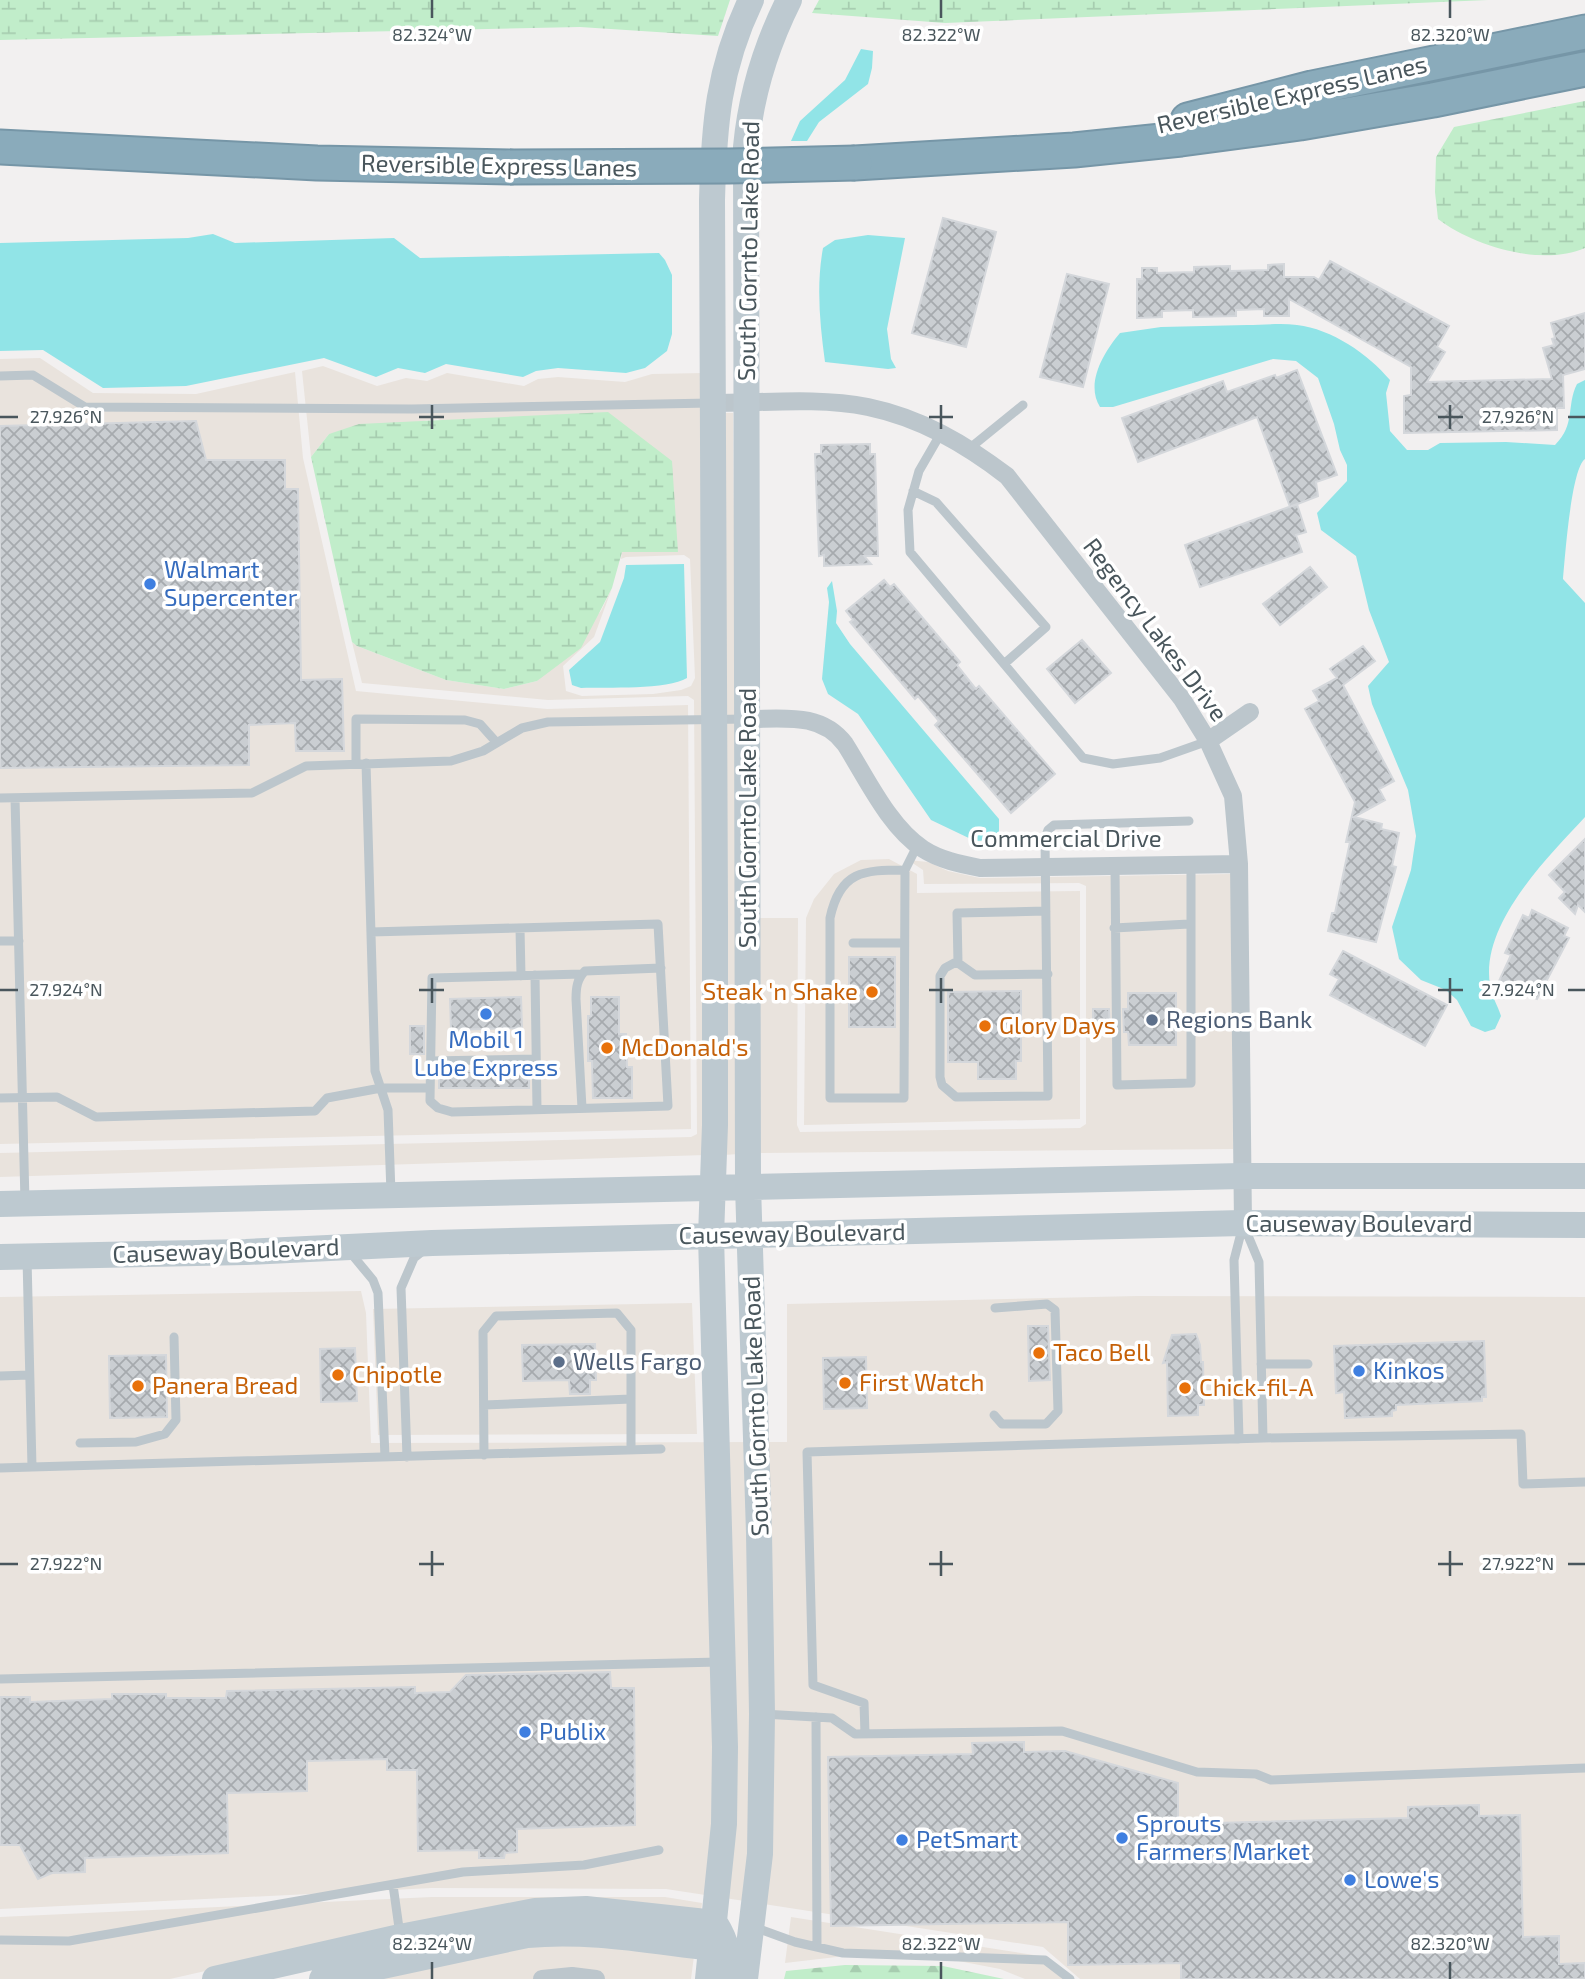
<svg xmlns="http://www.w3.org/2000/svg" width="1585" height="1979" font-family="'Exo 2',sans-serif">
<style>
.commercial{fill:#e9e3dd}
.forest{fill:url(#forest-firs)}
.wetland{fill:url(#wetland-marsh)}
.water{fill:#91e4e7}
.building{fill:url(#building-cross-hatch);stroke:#d4d7db;stroke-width:2}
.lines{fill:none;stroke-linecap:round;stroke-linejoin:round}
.highway-casing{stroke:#7696a7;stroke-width:37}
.lane{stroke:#bcc6cc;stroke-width:9}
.street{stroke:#bcc6cc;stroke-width:18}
.secondary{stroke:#bdc9d0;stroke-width:26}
.highway{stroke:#8aabbb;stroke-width:33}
.highway-bridge-casing{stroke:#7696a7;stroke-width:37;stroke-linecap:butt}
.highway-bridge{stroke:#8aabbb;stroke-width:33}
.ticks{fill:none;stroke:#49565c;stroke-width:2.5}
.shop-dot{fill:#3f7fe0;stroke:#fff;stroke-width:2.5}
.food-dot{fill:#e8710a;stroke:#fff;stroke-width:2.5}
.service-dot{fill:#5c6f8a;stroke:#fff;stroke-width:2.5}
.labels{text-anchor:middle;stroke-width:7;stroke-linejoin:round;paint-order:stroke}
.street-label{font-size:24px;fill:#49565c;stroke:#fff}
.shop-label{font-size:24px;fill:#366cbe;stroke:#fff;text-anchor:start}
.food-label{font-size:24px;fill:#c56008;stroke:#fff;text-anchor:start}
.service-label{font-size:24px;fill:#4e5e75;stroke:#fff;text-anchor:start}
.ticks-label{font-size:18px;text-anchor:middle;fill:#49565c;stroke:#fff;stroke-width:7;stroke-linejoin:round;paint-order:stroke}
</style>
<defs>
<pattern id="forest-firs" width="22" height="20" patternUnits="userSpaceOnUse" patternTransform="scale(1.75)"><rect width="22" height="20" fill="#c1edca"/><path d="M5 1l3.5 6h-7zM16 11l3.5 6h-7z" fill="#a7cdb0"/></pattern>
<pattern id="wetland-marsh" width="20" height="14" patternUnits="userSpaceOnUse" patternTransform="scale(1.75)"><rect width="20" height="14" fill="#c1edca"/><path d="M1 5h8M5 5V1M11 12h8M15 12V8" fill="none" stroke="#a7cdb0"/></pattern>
<pattern id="building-cross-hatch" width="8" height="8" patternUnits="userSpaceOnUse" patternTransform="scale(1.75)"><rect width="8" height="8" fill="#caced2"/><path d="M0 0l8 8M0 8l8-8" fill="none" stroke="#a6aaae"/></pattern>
</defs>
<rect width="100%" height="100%" fill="#f2f0f0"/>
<path class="commercial" d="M40,358L93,393L196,394L295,372L303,458L356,691L547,709L688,705L691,1129L0,1144V359Z
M323,366L377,386L406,378L427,381L447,373L524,386L538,379L558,377L625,382L652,374L703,373L705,1155L0,1177V1153L691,1137L697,1134L694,700L688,696L548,700L362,683L352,642L357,646L446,680L504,689L537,681L601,611L612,588L594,637L563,666L566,691L582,696L653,694L681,690L691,686L695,678L690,559L684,555L626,557L621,559L622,552L438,419L329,434L311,457L302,371Z
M721,413H733L740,1154L723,1155Z
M889,859L917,874V893L1080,891V1119L804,1125L806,918L814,899L834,874L861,860Z
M908,860L928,862L948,871L980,878L1231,874L1233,1149L757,1153V918H798L797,1125L800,1132L1080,1128L1086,1124V886L1079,883L924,884L923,870Z
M361,1291L366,1313L371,1443L787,1442V1304L1137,1296L1585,1297V1979H1080L1043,1947L666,1889L432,1888L0,1909V1297Z
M692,1303L697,1434L378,1435L373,1309Z
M432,1897H665L702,1903L701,1912L396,1928L170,1979H0V1917Z
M791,1917L1040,1956L1067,1979H1025L1000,1969L943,1958L845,1956L785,1963Z
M557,1942L694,1956L691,1979H368Z"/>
<path class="forest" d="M845,1965L943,1966L1004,1979H784L786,1971Z"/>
<path class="wetland" d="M0,0H730L718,36L580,27L0,40Z
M819,0H1488L945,23L812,13Z
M1585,101V248C1542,267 1473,246 1438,219L1435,192L1436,157L1454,127Z
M608,412L672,461L678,552H622L612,588L581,648L537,681L504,689L446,680L357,646L352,642L311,457L329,434L359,424Z"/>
<path class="water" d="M861,49L873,51L872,68L868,84L819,122L807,141H791L800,121L845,80Z
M213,234L235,243L394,238L420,258L659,253L665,260L672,275V334L667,351L645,368L626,373L558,368L536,371L523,377L446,364L425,373L398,368L376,377L324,358L186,386L103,388L43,350L0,351V243L188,238Z
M868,235L905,238L887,329L891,359L896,368L888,369L825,362C820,325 816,286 823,248L835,240Z
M1247,325C1263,325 1281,323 1297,325C1332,329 1368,354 1390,380L1386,393L1390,431L1407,450H1428L1440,443L1506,442L1555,445C1576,424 1566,406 1577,384L1585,380V459C1571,469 1565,558 1563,579L1585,603V817C1547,858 1480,924 1490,985C1491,995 1498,1006 1501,1016L1495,1029L1485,1032L1471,1026L1457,1000L1446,990L1421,980L1399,959L1392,927L1411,870L1416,836L1408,790L1372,704L1368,686L1389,662L1369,610L1356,556L1321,530L1317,513L1347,481V465L1340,450L1334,424L1318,378L1296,361L1273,359L1113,407H1100C1085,383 1104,352 1120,333L1161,327Z
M684,564L687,678C668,690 606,687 581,688L572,685L569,670L600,642L624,578L626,565Z
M832,581L837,611L836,623L850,644L999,819V834L995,840L975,841L931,820L858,714L828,694L822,679L829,602L827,588Z"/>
<path class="building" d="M943,218L996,232L966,347L912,333Z
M1330,261L1449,326L1437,347L1445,352L1427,382L1552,379L1543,348L1554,345L1552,339L1555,338L1551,323L1585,313V369L1563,375L1564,408H1557V430L1404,433V396L1411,395V367L1289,299V316H1264V309L1236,310V316L1193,317V310L1162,311V317L1137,318V279H1142V268H1157V273L1194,272V267L1230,266V271L1268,270V265L1284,264V277H1314L1319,280Z
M1067,274L1109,284L1083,387L1040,377Z
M1297,370L1337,475L1316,482L1318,496L1290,507L1257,417L1138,462L1122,418L1223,381L1227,392L1275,375L1276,378Z
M196,421L206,460H285V489H298L301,680L342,679L344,751H296L295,723L249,725V765L0,768V426Z
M870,444V454H875L878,556H864L871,564L824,566V555L819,556L815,454H821V445Z
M1297,504L1306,532L1296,535L1302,552L1200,587L1185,545Z
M1310,567L1327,587L1280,625L1263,604Z
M884,580L890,587L894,584L960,662L957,665L976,689L979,686L1055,774L1011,813L935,725L939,721L918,696L915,699L850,622L853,620L846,611Z
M1082,640L1111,673L1075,703L1047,669Z
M1363,646L1375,661L1343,685L1394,781L1379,789L1385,800L1354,817L1382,824L1381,829L1399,833L1392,866L1396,867L1376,942L1328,931L1332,913H1335L1350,842H1346L1355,802L1305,709L1319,701L1313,691L1337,678L1330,669Z
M1585,839V912L1578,905L1575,914L1559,898L1565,892L1549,875Z
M1532,910L1568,928L1564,936L1569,938L1537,999L1524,993L1523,995L1499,981L1511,955L1505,953L1523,915L1529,918Z
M1343,951L1447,1005L1425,1046L1330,995L1339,979L1330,974Z
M849,957H895V1027H849Z
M1021,991V1061H1016V1079H978V1062H948V992Z
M1128,993H1176V1045H1129L1128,1032H1124L1123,1009H1128Z
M521,997L522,1028L451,1030L450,999Z
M591,997H619V1034H626L627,1067H632V1098H593L592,1061H588V1016H591Z
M1093,1009H1109L1110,1031H1093Z
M410,1026H424V1054H410Z
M439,1071H529V1088H439Z
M1028,1326H1048L1050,1380L1029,1381Z
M1196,1334L1200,1345L1201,1362H1203L1204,1405H1198V1415L1168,1416L1167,1362L1163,1363L1172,1335Z
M1484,1341L1486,1397H1482V1401L1396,1405V1410L1392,1411V1416L1345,1418L1344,1392L1336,1393L1334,1346Z
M595,1344L596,1380H590V1394H570L569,1380L523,1381L522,1345Z
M355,1348L357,1401L321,1402L320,1349Z
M166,1355L167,1417L110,1418L109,1356Z
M866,1357L867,1408L824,1409L823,1358Z
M610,1672L611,1688H634L635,1825L517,1829V1852L505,1853L504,1858H479V1850L418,1851L417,1770H387V1759L307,1761V1791L227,1793L228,1853L85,1858V1872L52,1873L38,1879L20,1845H0V1697H30V1702L112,1699V1694H166V1698H226L227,1691L415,1687V1693L450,1692L466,1675Z
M1024,1742V1752L1065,1751L1178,1783V1824L1408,1818V1807L1479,1805V1816L1520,1815L1523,1937L1559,1936V1964L1585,1963V1979H1181V1963L1068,1965V1922L831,1926L828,1757L973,1754L972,1743Z"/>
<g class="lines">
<defs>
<path id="highway" d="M1188,120L1312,88L1585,32
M0,147L317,163L510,167
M855,163L1074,150L1181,139L1300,123L1433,100L1585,69"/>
</defs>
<use href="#highway" class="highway-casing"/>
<path class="lane" d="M0,376L33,375L85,407L412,409L710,403
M941,433L919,471L908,510L910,552L1083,758L1113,764L1160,758L1208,741
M970,448L1023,405
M913,491L936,502L1046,627L1004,664
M366,763L375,1071L388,1110L391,1193
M356,764V719L465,720L480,724L497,743
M0,798L252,793L306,766L451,761L483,751L522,728L548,722L746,719
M15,798L25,1202
M1115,866L1117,1085L1191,1083V864
M905,870L904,1098H830V918C840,871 863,870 905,870L918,844
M1046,911L957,913L958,963L975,975L1048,974
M520,928L521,976
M1114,928L1189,924
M371,932L658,924L668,1106L452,1112L438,1108L430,1101L432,978L582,974
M0,941H19
M853,943H904
M958,961L945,968L940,976V1077L942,1085L956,1097L1048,1096L1045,839L1048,830L1054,825L1189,821
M535,975L537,1109
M431,1061L536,1059
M0,1098L57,1097L96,1117L315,1111L327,1098L381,1088H430
M582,1108L576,999C576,988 577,979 585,971L661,968
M1244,1226L1259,1262L1263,1438
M349,1251L373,1280L378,1293L385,1457
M1261,1364H1308
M0,1376L29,1375
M484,1405L631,1399
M994,1415L1002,1424H1046L1058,1411L1055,1310L1047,1304L995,1308
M1239,1439L1234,1260L1243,1225
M80,1443L136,1442L165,1434L176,1420L174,1337
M484,1455L483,1332L496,1316L617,1313L631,1330V1450
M407,1457L401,1288L414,1258L424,1250
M32,1467L661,1449
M0,1468L32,1467L27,1258
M0,1679L719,1662
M763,1714L832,1718L855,1734L1062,1731L1197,1772L1256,1774L1271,1780L1585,1768
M816,1717L817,1947
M865,1734L864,1703L813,1685L807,1452L1263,1438L1521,1434L1523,1484L1585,1482
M393,1885L400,1935
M754,1927L795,1942L843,1953L1045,1960L1070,1979
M0,1940L69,1941L463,1872L584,1865L659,1850"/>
<path class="street" d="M712,403C763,403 818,397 868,407C921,418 965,444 1007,476L1182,699L1208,741L1233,796L1239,864L1243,1223
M747,719C783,719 821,712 845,744C866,777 889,827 923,849C940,860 960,864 980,868L1239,864
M1208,741L1250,712
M542,1979L572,1976L596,1979"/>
<path class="secondary" d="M0,1204L1242,1176H1585
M0,1257L246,1252L432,1243L1243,1223L1585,1225
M215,1979L400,1937L535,1911L586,1909L715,1923C727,1942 730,1956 726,1979
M322,1979L527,1935C589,1929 650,1941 712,1948
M708,1979L724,1824L725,1747L711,1236L715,1125V919L712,200C714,125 718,69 751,0
M745,1979L760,1854L762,1714L759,1533L748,1186L746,147C751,94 765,48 789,0"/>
<use href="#highway" class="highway"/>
<defs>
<path id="highway-bridge" d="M510,167L729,166L855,163"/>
</defs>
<use href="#highway-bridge" class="highway-bridge-casing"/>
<use href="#highway-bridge" class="highway-bridge"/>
</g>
<path class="ticks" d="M432,0V18M941,0V18M1450,0V18M432,405V429M941,405V429M1450,405V429M0,417H18M419,417H444M929,417H953M1438,417H1463M1568,417H1585M432,978V1003M941,978V1003M1450,978V1003M0,990H18M419,990H444M929,990H953M1438,990H1463M1568,990H1585M432,1551V1576M941,1551V1576M1450,1551V1576M0,1564H18M419,1564H444M929,1564H953M1438,1564H1463M1568,1564H1585M432,1962V1979M941,1962V1979M1450,1962V1979"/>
<g class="shop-dot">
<circle cx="150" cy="584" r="7"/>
<circle cx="486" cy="1014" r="7"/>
<circle cx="1359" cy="1371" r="7"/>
<circle cx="525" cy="1732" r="7"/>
<circle cx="1122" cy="1838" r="7"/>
<circle cx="902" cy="1840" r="7"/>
<circle cx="1350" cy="1880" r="7"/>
</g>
<g class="food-dot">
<circle cx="872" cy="992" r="7"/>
<circle cx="985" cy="1026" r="7"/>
<circle cx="607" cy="1048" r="7"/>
<circle cx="1039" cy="1353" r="7"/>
<circle cx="338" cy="1375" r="7"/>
<circle cx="845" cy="1383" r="7"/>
<circle cx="138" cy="1386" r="7"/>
<circle cx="1185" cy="1388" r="7"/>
</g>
<g class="service-dot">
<circle cx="1152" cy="1020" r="7"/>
<circle cx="559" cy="1362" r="7"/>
</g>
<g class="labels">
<g class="street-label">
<text transform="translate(1292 95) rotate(-13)" y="8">Reversible Express Lanes</text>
<text transform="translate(499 166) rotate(1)" y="8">Reversible Express Lanes</text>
<text transform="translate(749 251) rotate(-89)" y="8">South Gornto Lake Road</text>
<text transform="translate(1155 630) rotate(53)" y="8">Regency Lakes Drive</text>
<text transform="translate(748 818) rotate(-90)" y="8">South Gornto Lake Road</text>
<text x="1066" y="847">Commercial Drive</text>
<text x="1359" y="1232">Causeway Boulevard</text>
<text transform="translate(792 1234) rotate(-1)" y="8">Causeway Boulevard</text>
<text transform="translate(226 1251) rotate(-2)" y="8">Causeway Boulevard</text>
<text transform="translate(756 1406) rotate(-92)" y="8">South Gornto Lake Road</text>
</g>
<g class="shop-label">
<text x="164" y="578">Walmart<tspan x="164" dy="28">Supercenter</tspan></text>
<text x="486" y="1048" text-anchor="middle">Mobil 1<tspan x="486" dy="28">Lube Express</tspan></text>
<text x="1373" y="1379">Kinkos</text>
<text x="539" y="1740">Publix</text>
<text x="1136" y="1832">Sprouts<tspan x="1136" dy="28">Farmers Market</tspan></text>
<text x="916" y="1848">PetSmart</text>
<text x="1364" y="1888">Lowe's</text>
</g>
<g class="food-label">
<text x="858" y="1000" text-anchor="end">Steak 'n Shake</text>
<text x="999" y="1034">Glory Days</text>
<text x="621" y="1056">McDonald's</text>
<text x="1053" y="1361">Taco Bell</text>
<text x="352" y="1383">Chipotle</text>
<text x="859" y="1391">First Watch</text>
<text x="152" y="1394">Panera Bread</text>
<text x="1199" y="1396">Chick-fil-A</text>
</g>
<g class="service-label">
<text x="1166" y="1028">Regions Bank</text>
<text x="573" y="1370">Wells Fargo</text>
</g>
</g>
<g class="ticks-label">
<text x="432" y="41">82.324°W</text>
<text x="941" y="41">82.322°W</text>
<text x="1450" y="41">82.320°W</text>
<text x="66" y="423">27.926°N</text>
<text x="1518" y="423">27.926°N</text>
<text x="66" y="996">27.924°N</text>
<text x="1518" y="996">27.924°N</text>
<text x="66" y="1570">27.922°N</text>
<text x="1518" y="1570">27.922°N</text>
<text x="432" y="1950">82.324°W</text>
<text x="941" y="1950">82.322°W</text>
<text x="1450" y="1950">82.320°W</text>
</g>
</svg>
